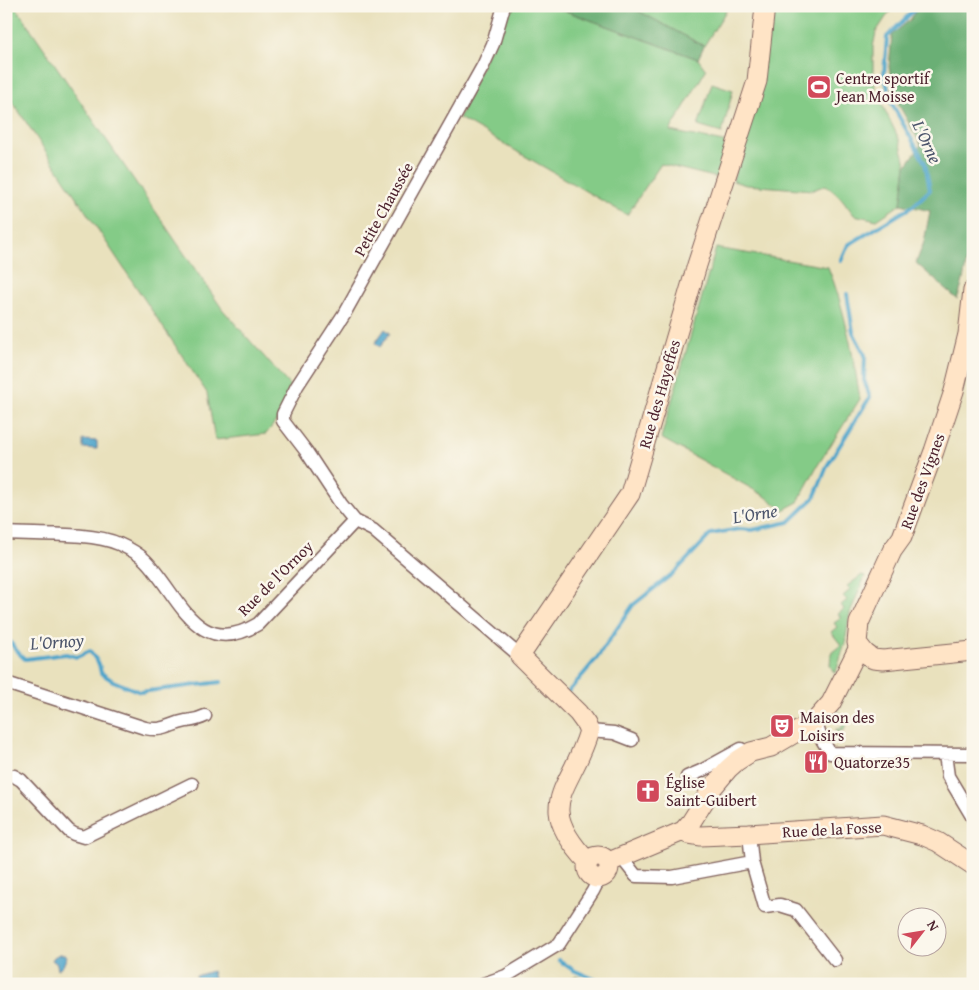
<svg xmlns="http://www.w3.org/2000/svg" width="979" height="990" font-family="'Gentium Book Plus',serif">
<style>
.green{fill:#84cb87;stroke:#677559}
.forest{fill:#6baf74;stroke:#5a6750}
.water{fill:#4da4ca;stroke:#4c627a}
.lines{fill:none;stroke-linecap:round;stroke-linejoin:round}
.stream{stroke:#4da4ca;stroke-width:4}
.street-casing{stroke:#82635e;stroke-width:15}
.secondary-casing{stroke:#82635e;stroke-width:21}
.street{stroke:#fff;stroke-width:12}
.secondary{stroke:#ffe4c6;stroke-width:19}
.labels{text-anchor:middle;stroke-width:5;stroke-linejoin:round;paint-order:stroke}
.poi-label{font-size:16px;fill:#4a1f2b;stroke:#fbf7ec;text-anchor:start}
.street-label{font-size:16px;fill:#4a1f2b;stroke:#fbf7ec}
.water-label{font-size:18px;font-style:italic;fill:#4b546b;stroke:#fbf7ec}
</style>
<rect width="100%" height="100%" fill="#fbf7ec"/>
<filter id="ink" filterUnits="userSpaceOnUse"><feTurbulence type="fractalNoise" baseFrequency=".02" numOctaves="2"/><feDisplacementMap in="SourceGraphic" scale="10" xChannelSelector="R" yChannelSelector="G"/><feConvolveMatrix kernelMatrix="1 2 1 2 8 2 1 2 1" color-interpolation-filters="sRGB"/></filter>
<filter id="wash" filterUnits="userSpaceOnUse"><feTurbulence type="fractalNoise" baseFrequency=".0096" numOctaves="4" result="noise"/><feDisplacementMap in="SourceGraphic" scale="20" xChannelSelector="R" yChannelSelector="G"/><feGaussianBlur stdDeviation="1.12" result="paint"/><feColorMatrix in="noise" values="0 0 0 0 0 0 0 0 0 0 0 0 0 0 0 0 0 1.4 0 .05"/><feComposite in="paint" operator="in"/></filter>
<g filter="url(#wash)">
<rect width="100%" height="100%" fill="#e9e1bd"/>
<path class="green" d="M6,6H15L223,310L290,386L281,415L266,434L215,440L207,393L6,92Z
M508,6H552L698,59L706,70L670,131L728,143L718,178L661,164L627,215L459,118Z
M634,6H729L704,46L638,11Z
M771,6H896L888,14L876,32L873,47V75L876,92L900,141L905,160L906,166L901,204L877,220L854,215L842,199L826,185L813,190L746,185L733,181Z
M712,83L733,90L722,133L698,126Z
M716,248L828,267C845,309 853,354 860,399L816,468L798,502L783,510L765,496L661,438Z
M862,575L865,576L850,613L845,643L836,672L834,673L830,665L831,653L841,645L831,632L837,627L834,623L841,618L838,614L844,609L841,605L847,600L843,596L850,590L847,586Z
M837,712C845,715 848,723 844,730L836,733V729H840L843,725L841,720L835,719Z"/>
<path class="forest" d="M552,6H629L704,46L698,59Z
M918,6H973C973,68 972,129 970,190C969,224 970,268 957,299L916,263L924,242L930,211L901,204L906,166L921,145L895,98L889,67L892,35L911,19Z
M576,976L594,984H560Z"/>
<path class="water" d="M385,329L390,333L380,347L375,343Z
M83,440L97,441V449L83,448Z
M59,954H65L67,956L63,966L58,970L57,964L52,960L54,957Z
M212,971L214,979L198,984L196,976Z"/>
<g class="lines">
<path class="stream" d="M841,261L848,245L913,206L930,190L925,163L892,104L884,74L887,37L918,6
M6,637C13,645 17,653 25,659L66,654L77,657L90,651L99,664L101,673L113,681L140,692L221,682
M569,691L597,658L633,605L676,571L711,534L740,529L752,530L789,522L814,498L827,466L870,397L864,380L865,355L853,332L847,294
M559,960L573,970L606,984"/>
</g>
</g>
<g filter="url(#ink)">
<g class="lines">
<defs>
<path id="street" d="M355,521L341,504L306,451L283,421V414L297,386L344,314L483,66L493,44L504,6
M6,533C38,535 92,532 119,544C128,548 138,553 145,560C179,594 196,661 258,624L355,521L373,530L520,656
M6,683L145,728C166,732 169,724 186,721C194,720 197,720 205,716
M815,721L821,738L830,753L973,754
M589,731L614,733L632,740
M945,754L948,776L973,818
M6,775L14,776L21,780L69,831L74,834L84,837L192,784
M687,777L701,771L741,749
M749,834L752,862L765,907L780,905L796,910L835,960
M621,857L636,876L672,877L752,862
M483,984L506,976L559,944L593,891L599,879"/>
<path id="secondary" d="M873,659L865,653L857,643L859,623L892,551L902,537L934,451L954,391L968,334L973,290
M873,659L883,660L973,651
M683,831L688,834L700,836L749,834L883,825L922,835L938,842L973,865
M587 867a11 11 0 1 1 22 0a11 11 0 1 1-22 0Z
M588,862C532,802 571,792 589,731L586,724L578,713L520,656L630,494L697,265L757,81L765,6
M609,862L683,831L691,822L713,787L728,769L737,761L751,752L771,747L815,721L831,703L859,647"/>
</defs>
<use href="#street" class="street-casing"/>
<use href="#secondary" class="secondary-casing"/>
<use href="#street" class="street"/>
<use href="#secondary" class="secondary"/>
</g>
</g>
<defs>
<symbol id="stadium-square" viewBox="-11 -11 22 22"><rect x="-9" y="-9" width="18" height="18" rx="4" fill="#d1495b" stroke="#fbf7ec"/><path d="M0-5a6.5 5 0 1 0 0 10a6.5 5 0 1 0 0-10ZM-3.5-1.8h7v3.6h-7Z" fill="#fff"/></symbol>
<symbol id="theatre-square" viewBox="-11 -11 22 22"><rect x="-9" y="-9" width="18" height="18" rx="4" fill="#d1495b" stroke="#fbf7ec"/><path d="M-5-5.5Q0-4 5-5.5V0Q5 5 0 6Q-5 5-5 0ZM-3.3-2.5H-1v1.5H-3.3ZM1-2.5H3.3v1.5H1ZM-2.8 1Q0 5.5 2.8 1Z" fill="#fff"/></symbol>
<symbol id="restaurant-square" viewBox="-11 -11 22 22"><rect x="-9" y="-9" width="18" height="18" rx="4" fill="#d1495b" stroke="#fbf7ec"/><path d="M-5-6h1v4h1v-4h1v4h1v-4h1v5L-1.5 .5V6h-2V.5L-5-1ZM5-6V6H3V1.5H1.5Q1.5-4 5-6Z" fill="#fff"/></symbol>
<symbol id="church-square" viewBox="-11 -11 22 22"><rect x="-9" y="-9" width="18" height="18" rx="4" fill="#d1495b" stroke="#fbf7ec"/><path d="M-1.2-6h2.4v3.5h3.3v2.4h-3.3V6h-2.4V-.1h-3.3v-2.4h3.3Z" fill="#fff"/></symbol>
</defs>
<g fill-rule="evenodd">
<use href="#stadium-square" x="805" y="73" width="28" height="28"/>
<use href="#theatre-square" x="768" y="712" width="28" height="28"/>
<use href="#restaurant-square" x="802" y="748" width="28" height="28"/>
<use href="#church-square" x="634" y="777" width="28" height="28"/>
</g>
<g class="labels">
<g class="poi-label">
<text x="836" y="84">Centre sportif<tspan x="836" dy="18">Jean Moisse</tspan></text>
<text x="800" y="723">Maison des<tspan x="800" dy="18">Loisirs</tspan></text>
<text x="834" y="768">Quatorze35</text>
<text x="666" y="788">Église<tspan x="666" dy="18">Saint-Guibert</tspan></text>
</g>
<g class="street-label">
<text transform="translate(383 209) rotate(-61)" y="6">Petite Chaussée</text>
<text transform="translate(659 394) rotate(-74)" y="6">Rue des Hayeffes</text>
<text transform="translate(922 481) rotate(-70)" y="6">Rue des Vignes</text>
<text transform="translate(275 578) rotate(-45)" y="6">Rue de l'Ornoy</text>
<text transform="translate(832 829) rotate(-3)" y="6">Rue de la Fosse</text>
</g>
<g class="water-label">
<text transform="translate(927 142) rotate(65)" y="6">L'Orne</text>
<text transform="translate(755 514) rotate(-9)" y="6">L'Orne</text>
<text transform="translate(57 642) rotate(-4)" y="6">L'Ornoy</text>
</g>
</g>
<rect width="979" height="990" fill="none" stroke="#fbf7ec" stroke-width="25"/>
<g transform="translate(922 932) rotate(59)"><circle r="24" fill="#fbf7ec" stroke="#b4a19f"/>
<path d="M0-4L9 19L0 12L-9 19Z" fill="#d1495b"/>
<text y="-8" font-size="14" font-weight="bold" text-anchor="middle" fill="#4a1f2b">N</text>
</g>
</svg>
